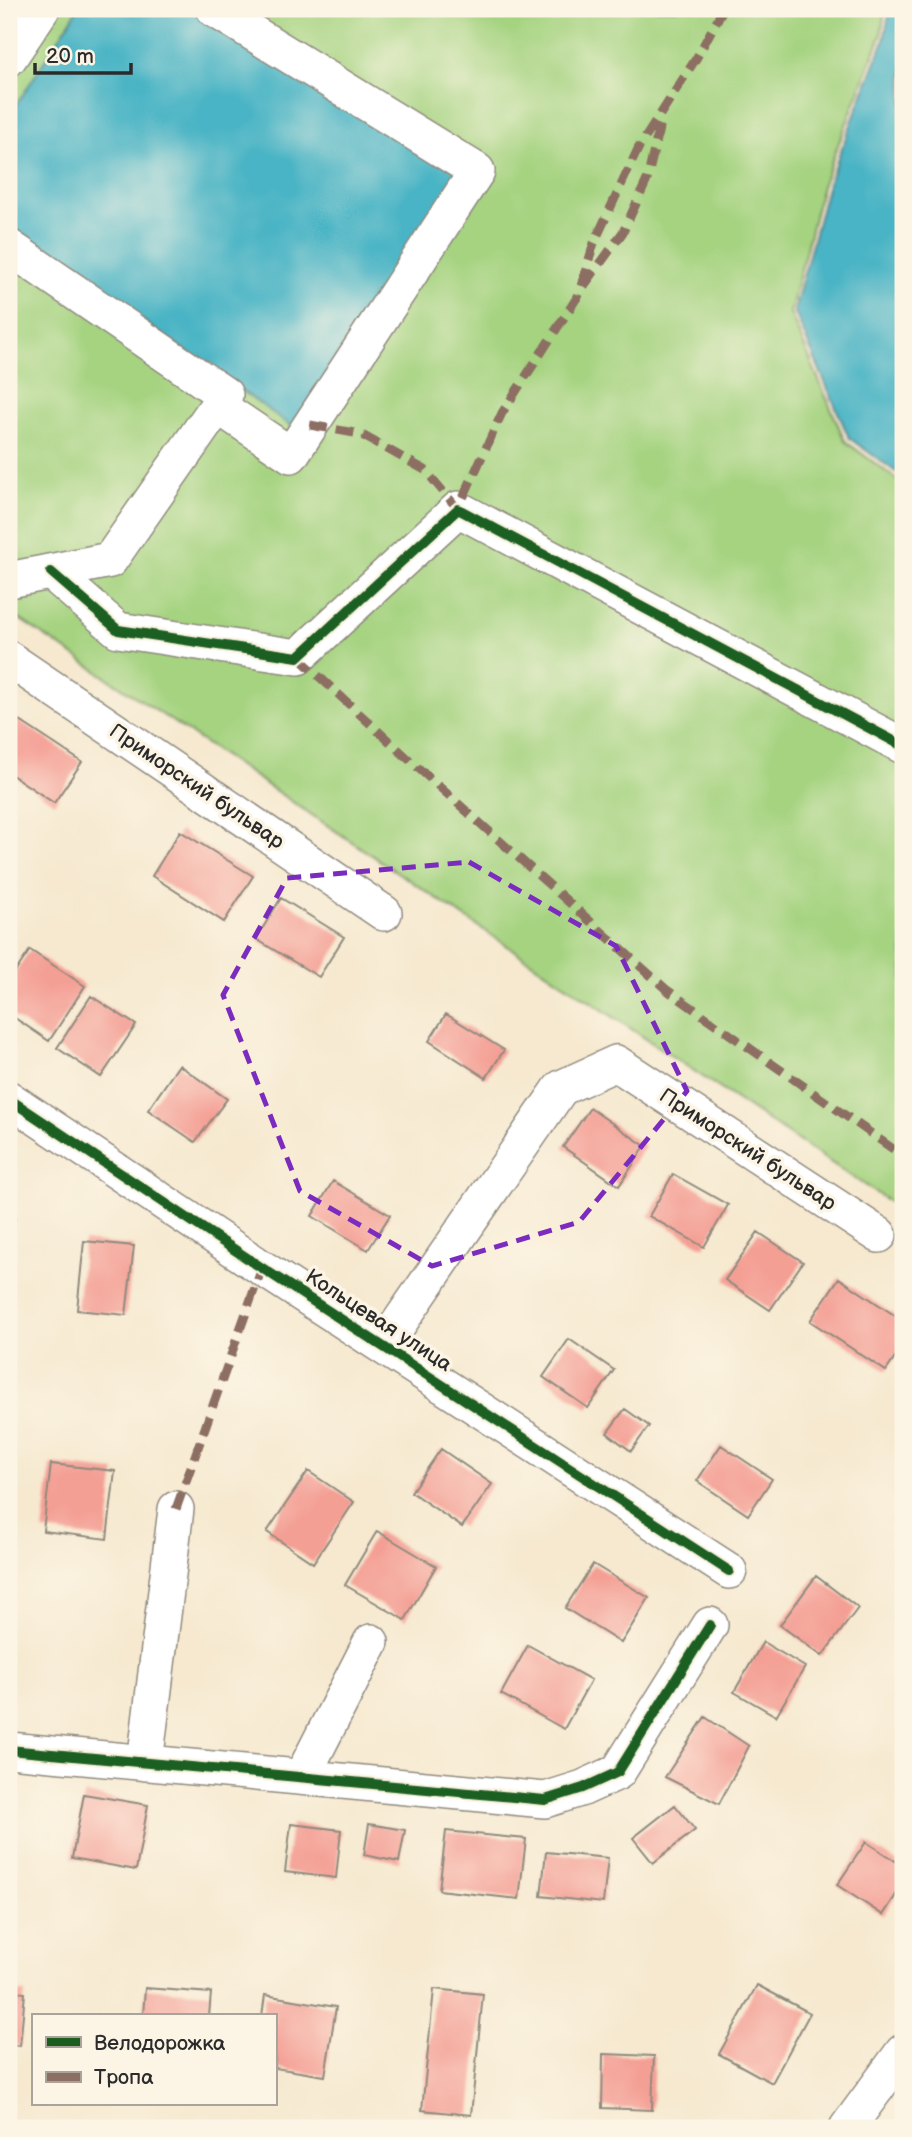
<svg xmlns="http://www.w3.org/2000/svg" width="912" height="2137" font-family="'Balsamiq Sans',sans-serif">
<style>
.green{fill:#a5d380;stroke:#687f56;stroke-width:2}
.water{fill:#48b4c5;stroke:#3a7078;stroke-width:2}
.building{fill:#f49f94}
.lines{fill:none;stroke-linecap:round;stroke-linejoin:round}
.street-casing{stroke:#908a7e;stroke-width:38}
.street{stroke:#fff;stroke-width:35}
.quiet{stroke:#8d6e63;stroke-width:9;stroke-dasharray:18 9;stroke-linecap:butt}
.cycleway-casing{stroke:#fcf5e5;stroke-width:15}
.cycleway{stroke:#1b5e20;stroke-width:10}
.marked{fill:none;stroke:#7b2cbf;stroke-width:5;stroke-dasharray:14 9;stroke-linejoin:round}
.labels{text-anchor:middle;stroke-width:7;stroke-linejoin:round;paint-order:stroke}
.street-label{font-size:21px;fill:#2b2b2b;stroke:#fcf5e5}
</style>
<rect width="100%" height="100%" fill="#fcf5e5"/>
<filter id="ink" filterUnits="userSpaceOnUse"><feTurbulence type="fractalNoise" baseFrequency=".0143" numOctaves="2"/><feDisplacementMap in="SourceGraphic" scale="14" xChannelSelector="R" yChannelSelector="G"/><feConvolveMatrix kernelMatrix="1 2 1 2 8 2 1 2 1" color-interpolation-filters="sRGB"/></filter>
<filter id="wash" filterUnits="userSpaceOnUse"><feTurbulence type="fractalNoise" baseFrequency=".00686" numOctaves="4" result="noise"/><feDisplacementMap in="SourceGraphic" scale="28" xChannelSelector="R" yChannelSelector="G"/><feGaussianBlur stdDeviation="1.57" result="paint"/><feColorMatrix in="noise" values="0 0 0 0 0 0 0 0 0 0 0 0 0 0 0 0 0 1.4 0 .05"/><feComposite in="paint" operator="in"/></filter>
<g filter="url(#wash)">
<rect width="100%" height="100%" fill="#f6e9d0"/>
<path class="green" d="M9,9H885L881,36L822,186L790,313L845,441L903,484V1211L9,612Z"/>
<path class="water" d="M78,9H196L464,174L293,427L9,227V116Z
M890,9H903V477L849,438L794,311L828,183L884,40Z"/>
<g id="blocks">
<path class="building" d="M17,719L82,762L54,803L9,773V731Z
M180,831L253,876L224,922L152,876Z
M281,898L344,937L319,977L256,939Z
M30,950L85,986L49,1041L9,1014V981Z
M91,996L136,1025L101,1077L57,1048Z
M446,1014L504,1050L486,1078L429,1041Z
M179,1065L227,1099L195,1142L148,1110Z
M590,1108L645,1146L619,1186L563,1147Z
M673,1174L728,1205L704,1247L649,1216Z
M333,1181L390,1215L368,1250L312,1216Z
M9,1216L15,1217L10,1253H9Z
M758,1232L803,1262L770,1310L725,1280Z
M84,1241L134,1246L126,1315L77,1310Z
M839,1278L903,1321V1346L886,1371L810,1321Z
M569,1339L614,1370L588,1408L543,1377Z
M625,1409L649,1426L631,1451L607,1433Z
M721,1445L772,1479L748,1515L697,1481Z
M441,1449L492,1484L462,1527L411,1492Z
M51,1464L115,1471L107,1539L43,1531Z
M308,1471L354,1502L313,1563L267,1532Z
M377,1531L436,1566L405,1620L345,1585Z
M593,1564L649,1598L621,1643L565,1608Z
M816,1576L858,1608L822,1656L780,1625Z
M763,1642L805,1667L776,1716L734,1692Z
M528,1645L591,1680L564,1729L501,1694Z
M705,1717L749,1746L719,1804L665,1777Z
M84,1794L148,1805L136,1870L72,1858Z
M675,1805L695,1830L653,1863L633,1838Z
M291,1824L341,1830L336,1878L285,1872Z
M369,1824L405,1830L399,1862L364,1855Z
M446,1831L526,1839L519,1899L439,1890Z
M866,1842L903,1866V1884L883,1915L837,1885Z
M546,1852L608,1858L603,1903L541,1896Z
M757,1985L810,2013L772,2083L719,2054Z
M145,1988L211,1993L209,2016H143Z
M434,1989L483,1994L471,2115L422,2110Z
M9,1991L25,1993L20,2046L9,2045Z
M265,1995L336,2007L325,2076L275,2068V2016H262Z
M603,2054L654,2056L652,2110L602,2108Z"/>
</g>
</g>
<g filter="url(#ink)">
<use href="#blocks" fill-opacity="0" stroke="#908a7e" stroke-width="2"/>
<g class="lines">
<defs>
<path id="street" d="M214,9L477,171L291,455L218,406
M9,58L42,9
M9,247L225,395L110,560L9,580
M51,572L118,630L298,657L458,509L903,746
M9,659L384,913
M9,1099L262,1268L729,1571
M384,1345L561,1088L616,1063L879,1235
M9,1750L545,1800L583,1788L618,1772L710,1625
M145,1763L176,1509
M302,1777L371,1642
M847,2128L903,2052"/>
</defs>
<use href="#street" class="street-casing"/>
<use href="#street" class="street"/>
<path class="quiet" d="M584,286L623,232L647,180L661,120
M310,425L360,434L425,470L458,509L502,413L578,296L594,243L638,149L697,57L723,9
M298,657L416,766L667,990L903,1156
M176,1509L262,1268"/>
<defs>
<path id="cycleway" d="M51,572L118,630L298,657L458,509L903,746
M9,1099L262,1268L729,1571
M9,1750L545,1800L583,1788L618,1772L710,1625"/>
</defs>
<use href="#cycleway" class="cycleway-casing"/>
<use href="#cycleway" class="cycleway"/>
</g>
</g>
<path class="marked" d="M469,862L616,946L687,1091L579,1222L432,1266L300,1191L223,995L287,878Z"/>
<g class="labels">
<g class="street-label">
<text transform="translate(197 786) rotate(34)" y="7">Приморский бульвар</text>
<text transform="translate(748 1149) rotate(33)" y="7">Приморский бульвар</text>
<text transform="translate(379 1320) rotate(33)" y="7">Кольцевая улица</text>
</g>
</g>
<rect width="912" height="2137" fill="none" stroke="#fcf5e5" stroke-width="35"/>
<rect x="32" y="2014" width="245" height="91" fill="#fcf5e5" stroke="#a8a49b" stroke-width="2"/>
<rect x="46" y="2037" width="35" height="10" fill="#1b5e20" stroke="#a8a49b" stroke-width="2"/>
<text x="94" y="2050" font-size="21" fill="#2b2b2b">Велодорожка</text>
<rect x="46" y="2072" width="35" height="10" fill="#8d6e63" stroke="#a8a49b" stroke-width="2"/>
<text x="94" y="2084" font-size="21" fill="#2b2b2b">Тропа</text>
<path d="M35 63v10h96v-10" fill="none" stroke="#2b2b2b" stroke-width="3.5"/>
<text x="46" y="63" font-size="21" fill="#2b2b2b" stroke="#fcf5e5" stroke-width="5" paint-order="stroke">20 m</text>
</svg>
